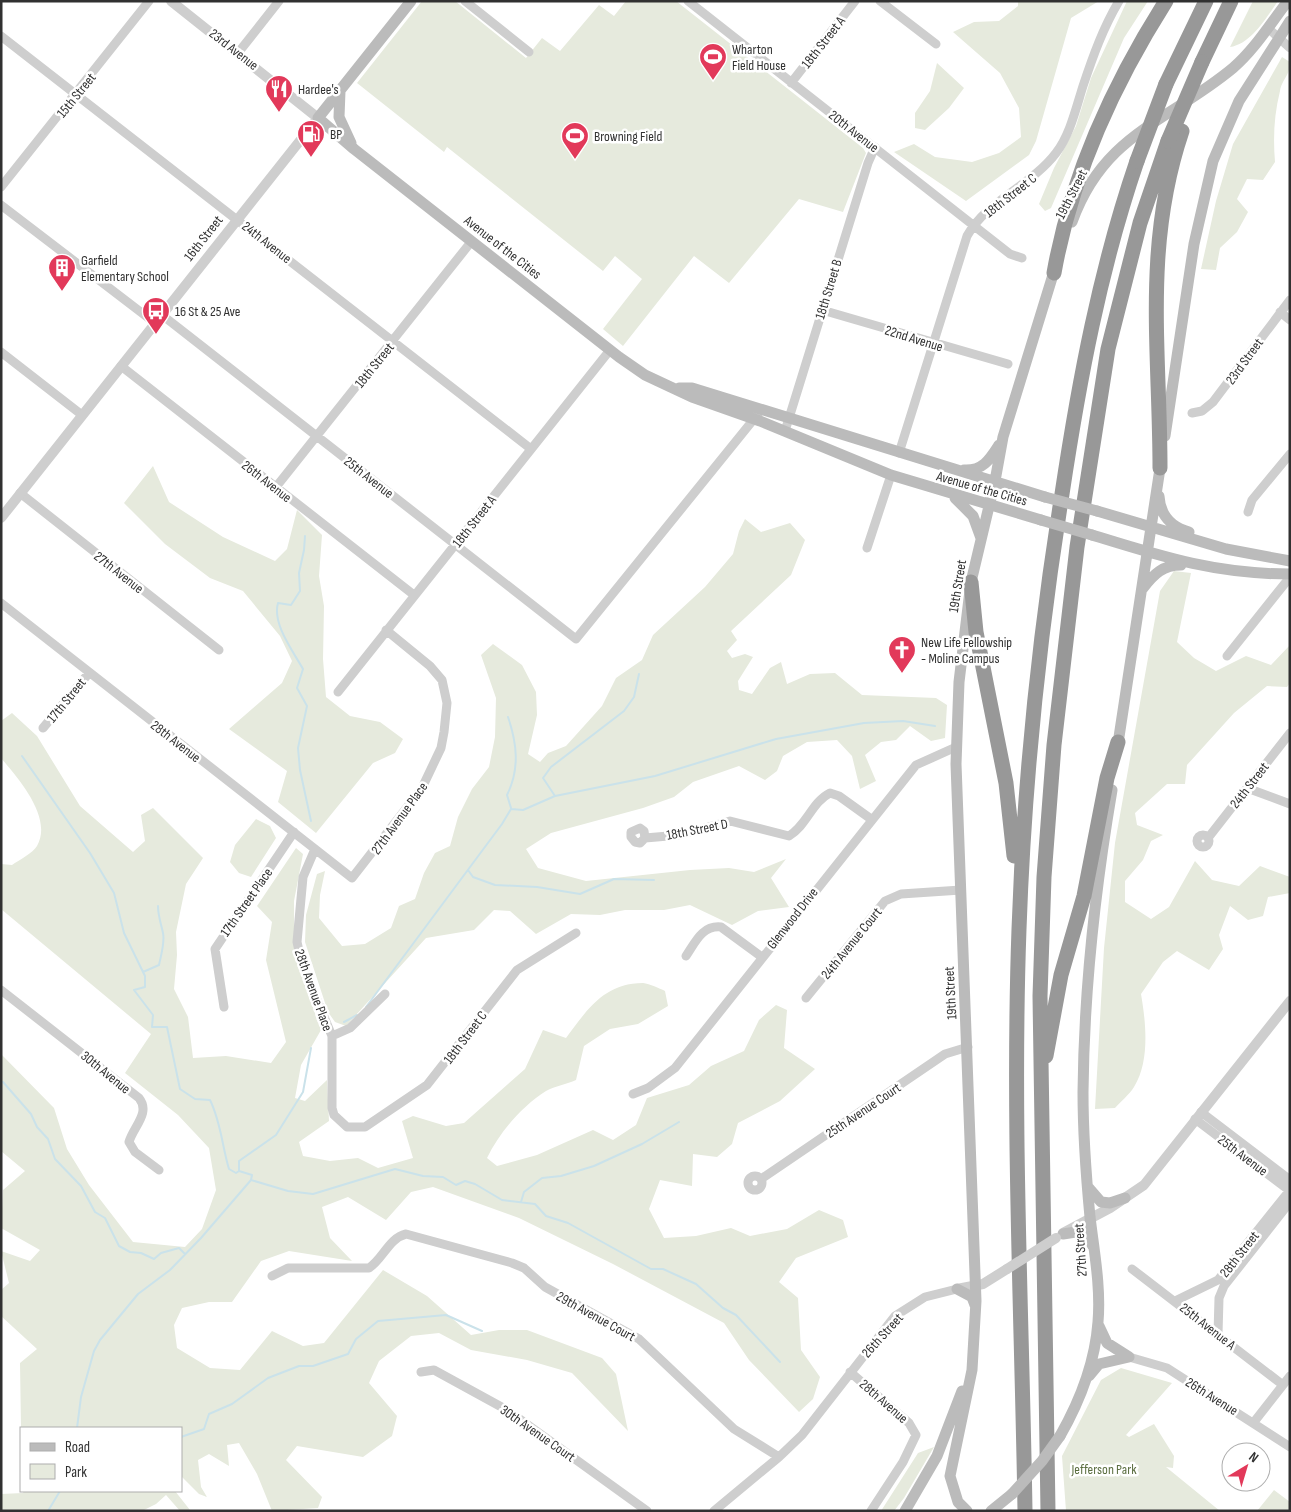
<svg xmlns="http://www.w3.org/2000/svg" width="1291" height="1512" font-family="'Sofia Sans Condensed',sans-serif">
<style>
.green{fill:#e6eadd}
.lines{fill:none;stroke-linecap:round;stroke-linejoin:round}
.stream{stroke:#cae2ea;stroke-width:2}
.minor{stroke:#cecece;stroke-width:9}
.tertiary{stroke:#cecece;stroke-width:10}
.secondary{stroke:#bbb;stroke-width:11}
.motorway{stroke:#989898;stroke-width:15}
.tertiary-bridge{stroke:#cecece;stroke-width:10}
.secondary-bridge{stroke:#bbb;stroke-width:11}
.motorway-bridge{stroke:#989898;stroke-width:15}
.labels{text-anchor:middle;stroke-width:5;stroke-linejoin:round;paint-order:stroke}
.street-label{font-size:14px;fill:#313131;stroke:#fff}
.poi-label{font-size:14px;fill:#313131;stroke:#fff;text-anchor:start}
.park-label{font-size:14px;fill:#5a6d3f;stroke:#fff}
</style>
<rect width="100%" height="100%" fill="#fff"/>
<path class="green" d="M422,1H455L526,58L542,38L560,51L599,5L614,16L626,1H676L863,148L866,153L843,212L799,199L729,283L694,256L623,346L603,329L642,279L615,256L603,271L447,147L444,152L357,83Z
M1018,1H1099L1071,18L1036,141L1029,155L966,201L894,152L914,144L935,157L972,162L999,153L1021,137L1019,108L1000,73L953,32L974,22L999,21L1018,6Z
M1127,1H1148L1124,38L1051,208L1045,211L1039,204L1054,168L1076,126L1091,78Z
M1253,1H1278C1266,18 1251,44 1230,47Z
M1282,57L1290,62C1290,76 1282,79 1280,91C1274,115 1273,138 1275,162L1263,180L1247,179L1237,199L1248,212L1237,232L1220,248L1216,270L1201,269L1216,201L1233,144Z
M937,63L964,88L949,108L925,130L915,128V113L930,91Z
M153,466L169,502L223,537L275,561L287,549L297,510L322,535L319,576L324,606L323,659L326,697L350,716L380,722L403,739L395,753L373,763L316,833L278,802L287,771L229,729L282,683L292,661L280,636L243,591L210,578L165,544L124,503Z
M745,519L761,532L790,523L805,540L791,575L731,631L737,640L727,651L732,658L745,654L753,657L738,681L739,690L752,694L770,668L781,662L787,684L810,674L835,673L862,695L936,698L947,705L945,738L931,741L910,726L896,740L881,742L865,755L876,781L860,789L852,756L837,740L807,742L783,756L777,771L765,780L739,766L693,782L674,797L643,808L551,833L526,849L538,868L586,881L690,870L729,868L754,872L786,859L771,878L789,907L758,911L732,925L690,905L664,910H625L600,915L571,914L536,934L510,911L494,910L474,930L426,938L346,1026L335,1022L328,1012L305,942L306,915L317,874L325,871L320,895L319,918L342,946L365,944L391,928L399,906L415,899L424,873L435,853L450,846L458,817L472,789L489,767L495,737L496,698L481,655L493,644L522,665L536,692L537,715L528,754L540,762L548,753L566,746L602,706L616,678L642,660L653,635L705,587L733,554L739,531Z
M1174,571L1191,573L1177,642L1194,658L1216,671L1246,656L1271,665L1290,645V683L1287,687L1267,686L1234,713L1187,765L1185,784H1167L1135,813L1137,825L1163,835L1151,841L1143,860L1125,881V902L1151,919L1169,907L1195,861L1212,880L1239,886L1260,866L1290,877V893L1268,897L1263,916L1248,920L1230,906L1219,935L1223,949L1209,970L1177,951L1163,962L1141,994C1146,1023 1150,1061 1134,1087C1129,1095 1121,1101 1115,1108L1095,1109L1104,948L1115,843L1160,591Z
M12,713L37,736L80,806L133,852L145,841L141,815L153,808L203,858L186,884L176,932L177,955L174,989L188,1017L193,1058L226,1056L271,1063L286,1042L266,960L272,922L257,906L296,848L303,854L294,901V954L321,1030L301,1065L295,1098L305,1101L327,1080L329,1121L299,1142L303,1156L330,1161L358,1158L378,1168L413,1158L402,1121L413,1116L446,1126L464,1123L525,1069L543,1030L566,1038C587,1010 604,983 643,983C650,984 659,988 665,991L668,1006L638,1024L610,1029L584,1046L576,1080C567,1084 555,1086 546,1091C521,1107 500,1132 487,1158L497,1166L537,1155L593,1130L613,1140L636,1125L647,1098L689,1085L711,1066L744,1051L759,1020L776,1005L787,1010L784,1048L815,1069L780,1101L738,1123L732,1144L717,1157L693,1154L692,1186L660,1180L649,1209L664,1238L696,1236L731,1228L750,1236L787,1229L819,1210L843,1220L848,1237L796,1258L779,1282L798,1298L801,1350L820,1377L813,1399L799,1412L749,1360L724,1323L613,1264L519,1218L433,1187L411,1192L386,1220L348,1197L322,1207L330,1238L352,1261L289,1251L261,1261L232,1302H209L182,1308L174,1325L177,1348L210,1368L240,1370L272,1331L303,1346L324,1343L383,1270L427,1296L471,1335L499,1330H527L602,1358L616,1374L628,1431L572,1373L527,1360L471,1350L439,1333L411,1336L379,1361L369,1383L397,1416L392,1436L363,1457L297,1446L286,1460L322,1497L318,1508L272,1511L257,1474L239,1443L227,1445L229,1466L209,1454L198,1460L201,1487L207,1497L199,1494L181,1476V1428H21L20,1363L37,1349L1,1316V1290L9,1283L1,1251L30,1261L40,1250L1,1228L3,1190L25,1171L1,1151V1054L54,1108L67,1149L89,1185L133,1242L185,1247L202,1229L216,1190L209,1148L178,1115L125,1073L151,1034L1,909V864L12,865C19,860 33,853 37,846C53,818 19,779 1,758V721Z
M256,819L270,826L276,838L251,877L239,873L230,862L235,845Z
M1121,1368L1172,1383L1126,1435L1129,1437L1154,1424L1174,1456L1173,1468L1166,1467L1220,1511H1066L1062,1456L1101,1380Z
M934,1447L904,1498L894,1511H881L918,1453Z
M1274,1490L1290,1502V1511H1257Z
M24,1491H175L190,1510L180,1511L166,1495L156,1504L142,1511H1V1494L23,1493Z"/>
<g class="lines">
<path class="stream" d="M305,536L304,550L299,573L300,591L291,605L278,603C272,624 293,651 303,669L297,688L307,706L298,748L300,770L311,821
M508,717C517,743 520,769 507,795L511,808
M22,756L90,853L114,893L124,933L145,976V987L134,990L153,1015L152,1027H167L180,1089L195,1099L210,1100C221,1122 222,1146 229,1169L236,1173L239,1171
M555,796L543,778L551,767L624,711L634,697L639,674
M468,870L473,877L495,885L537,887L580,894L614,879L654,880
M143,972L159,965C161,955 165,943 163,933C161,923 158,916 158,906
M366,1007L502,824L511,809L523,810L555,796L655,776L776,739L864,723L903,721L935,726
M344,1022L357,1015
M3,1082L31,1114L37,1127L48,1139L55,1159L81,1186L95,1212L105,1218L119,1246L130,1252L141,1253L154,1259L161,1253L179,1248L185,1254
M251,1180L288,1191L313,1194L395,1169L423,1176L443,1177L456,1185L465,1181L475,1184L502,1200L535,1204L546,1216L568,1223L651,1269H663L696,1284L723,1308L736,1315L780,1362
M521,1202L524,1192L542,1178L561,1176L594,1166L642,1144L679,1122
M77,1428L81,1397L94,1351L100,1340L138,1294L170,1270L201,1238L251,1180L252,1175L239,1171V1161L276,1135L303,1092L311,1048
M181,1437L204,1429L209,1414L232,1404L268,1378L299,1366H313L348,1354L356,1339L378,1321L446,1315L482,1331
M48,1511L60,1491"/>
<path class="minor" d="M465,1L529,52
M688,1L973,225L1010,254L1022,258
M880,1L936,44
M1269,29L1290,48
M1,36L531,449
M238,53L279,1
M791,83L855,1
M1,187L149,1
M1,205L155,323
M822,310L1008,364
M1280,312L1290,320
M162,315L576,639L758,414
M1,352L82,415
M121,366L414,595
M1192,413L1202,411L1213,402L1290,300
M785,431L868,163L875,147
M899,453L967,236C987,200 1031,186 1056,153C1070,135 1076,108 1083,86C1093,56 1103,28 1119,1
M276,487L471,242
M20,493L219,650
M1248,512L1252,500L1290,454
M867,548L891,475
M1,603L352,878L422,788L441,748L444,732L447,703L442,680L430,666L386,630
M1227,656L1290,577
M338,692L610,350
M43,728L89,673
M1247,788L1290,804
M1197 841a6 6 0 1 1 12 0a6 6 0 1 1-12 0Z
M645,838L640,843L635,842L631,837V832L640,828L644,831L645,838L680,835L730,821L789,836C807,825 812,802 830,793L839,796L871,819
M1208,838L1290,733
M315,849L303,877L297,942L302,964L332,1036V1108L334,1115L347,1127H365L427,1085L517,970L576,933
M686,956C695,943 702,925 721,927L762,957
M1,990L139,1098C151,1113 133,1127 129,1142L135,1152L159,1170
M806,998L885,901L901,894L961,890
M224,1007L215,949L294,832
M332,1036L350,1028L385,994
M633,1094L648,1088L675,1068L916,765L956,747
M1201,1112L1290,1180
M1195,1119L1290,1191
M748 1183a7 7 0 1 1 14 0a7 7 0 1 1-14 0Z
M761,1179L945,1054L968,1047
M1132,1269L1283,1385
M272,1276L288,1268H369C383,1259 389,1238 406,1234L512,1263L524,1268L545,1287L639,1339L734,1429L779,1457
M1175,1301L1218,1280L1290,1190
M1218,1334L1219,1298L1224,1286L1290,1202
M1129,1357L1167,1368L1290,1447
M421,1372L434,1370L507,1410L647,1511
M850,1372L909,1423L916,1435L903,1462L871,1511
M1254,1422L1290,1376
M714,1511L779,1457L802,1435L895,1316L925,1297L957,1289"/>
<path class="tertiary" d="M1,518L318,118L171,1
M1063,1233L1110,1208L1144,1185L1290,1001
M957,1289L983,1284L1007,1269"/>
<path class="secondary" d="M411,1L318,118L354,149L619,357L645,375L692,397L760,421L891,475L1041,520
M340,91L339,117L351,143
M1072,222C1104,133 1168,122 1233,68C1255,49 1270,24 1288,1
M679,388H692L1045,497
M1165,436L1194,244L1213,161L1239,101L1290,21
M964,470C983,471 990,459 999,445
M1159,496C1160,515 1171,527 1189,532
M955,498L973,516L981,538
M1097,511L1226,549L1290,561
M1092,535C1163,557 1215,574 1290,574
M1143,588C1154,574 1163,565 1181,565
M1117,750L1161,462
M1088,1187L1101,1202L1110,1203L1125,1198
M1063,1234L1082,1231L1088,1236L1092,1245
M957,1289L972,1297L975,1305
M1099,1326L1107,1343L1129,1357
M1089,1376L1099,1364L1129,1357
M1060,1436C1080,1401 1095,1363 1098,1322C1101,1287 1094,1251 1090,1217C1086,1175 1083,1134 1083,1092C1084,991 1095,890 1112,790
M905,1511L937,1456L962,1391
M967,1511L958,1502L950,1476L972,1370L976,1301L956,764L959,682L971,582L995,481L1003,437L1056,265
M991,1511L1012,1494"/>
<path class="motorway" d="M1202,62L1231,1
M1166,84L1206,1
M1054,273C1071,177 1114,83 1166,1
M1160,468C1160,351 1143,246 1182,131
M971,582L976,632L1006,783L1014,856
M1046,1056L1061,975L1084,896L1107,778L1118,742
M1025,1511C1022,1317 1012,1123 1019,929C1024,784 1039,638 1062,494C1079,381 1100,269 1137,161
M1048,1511L1040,996L1044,877L1054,745L1077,547L1108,349L1140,223L1168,141"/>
<path class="tertiary-bridge" d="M1007,1269L1056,1238"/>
<path class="secondary-bridge" d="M1045,497L1097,511
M1041,520L1092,535
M1012,1494L1042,1461L1060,1436"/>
<path class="motorway-bridge" d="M1168,141L1202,62
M1137,161L1166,84"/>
</g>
<defs>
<symbol id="stadium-pin" viewBox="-11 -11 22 30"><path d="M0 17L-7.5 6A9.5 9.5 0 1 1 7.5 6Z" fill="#e2395a" stroke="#fff"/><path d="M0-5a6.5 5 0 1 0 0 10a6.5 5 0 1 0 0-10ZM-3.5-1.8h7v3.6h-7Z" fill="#fff"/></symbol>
<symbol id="restaurant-pin" viewBox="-11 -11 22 30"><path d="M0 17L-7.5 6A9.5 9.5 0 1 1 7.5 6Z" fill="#e2395a" stroke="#fff"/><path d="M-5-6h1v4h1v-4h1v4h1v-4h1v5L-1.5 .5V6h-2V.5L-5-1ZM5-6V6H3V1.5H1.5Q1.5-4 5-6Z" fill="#fff"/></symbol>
<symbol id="fuel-pin" viewBox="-11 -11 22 30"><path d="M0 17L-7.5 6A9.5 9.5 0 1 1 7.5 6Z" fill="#e2395a" stroke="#fff"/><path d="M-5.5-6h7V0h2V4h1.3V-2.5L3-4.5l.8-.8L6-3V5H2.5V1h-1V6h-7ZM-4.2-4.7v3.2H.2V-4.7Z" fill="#fff"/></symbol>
<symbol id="building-pin" viewBox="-11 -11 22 30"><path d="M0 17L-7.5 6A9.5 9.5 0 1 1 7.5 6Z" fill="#e2395a" stroke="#fff"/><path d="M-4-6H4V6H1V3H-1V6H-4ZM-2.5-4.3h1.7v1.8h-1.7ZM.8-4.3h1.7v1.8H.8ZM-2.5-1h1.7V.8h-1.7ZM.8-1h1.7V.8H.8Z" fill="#fff"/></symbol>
<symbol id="bus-pin" viewBox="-11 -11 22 30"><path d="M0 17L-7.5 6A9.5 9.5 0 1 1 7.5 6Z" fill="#e2395a" stroke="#fff"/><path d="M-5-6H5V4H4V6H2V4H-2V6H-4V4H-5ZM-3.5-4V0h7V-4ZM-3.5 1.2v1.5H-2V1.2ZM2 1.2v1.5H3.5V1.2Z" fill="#fff"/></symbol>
<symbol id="church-pin" viewBox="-11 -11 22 30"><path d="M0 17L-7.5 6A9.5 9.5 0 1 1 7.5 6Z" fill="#e2395a" stroke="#fff"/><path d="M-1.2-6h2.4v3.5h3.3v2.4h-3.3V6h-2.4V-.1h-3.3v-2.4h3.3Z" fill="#fff"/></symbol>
</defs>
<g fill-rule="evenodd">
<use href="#stadium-pin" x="697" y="41" width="32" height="43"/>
<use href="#restaurant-pin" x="263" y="73" width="32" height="43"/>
<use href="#fuel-pin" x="295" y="118" width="32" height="43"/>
<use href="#stadium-pin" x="559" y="120" width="32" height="43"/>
<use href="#building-pin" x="46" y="252" width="32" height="43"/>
<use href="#bus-pin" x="140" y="295" width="32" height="43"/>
<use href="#church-pin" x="886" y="634" width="32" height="43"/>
</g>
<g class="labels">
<g class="street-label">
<text transform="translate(823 42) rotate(-52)" y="5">18th Street A</text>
<text transform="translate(234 49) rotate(38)" y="5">23rd Avenue</text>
<text transform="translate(76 95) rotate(-51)" y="5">15th Street</text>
<text transform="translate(854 131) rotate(38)" y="5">20th Avenue</text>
<text transform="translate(1071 194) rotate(-63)" y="5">19th Street</text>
<text transform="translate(1010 195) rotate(-38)" y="5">18th Street C</text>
<text transform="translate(203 238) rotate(-52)" y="5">16th Street</text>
<text transform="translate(267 242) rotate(38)" y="5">24th Avenue</text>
<text transform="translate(503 247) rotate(38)" y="5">Avenue of the Cities</text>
<text transform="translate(828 289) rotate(-73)" y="5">18th Street B</text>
<text transform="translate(914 338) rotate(17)" y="5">22nd Avenue</text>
<text transform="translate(1244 361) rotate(-54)" y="5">23rd Street</text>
<text transform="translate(374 365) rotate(-51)" y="5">18th Street</text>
<text transform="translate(369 477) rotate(38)" y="5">25th Avenue</text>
<text transform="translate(267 481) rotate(38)" y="5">26th Avenue</text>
<text transform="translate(982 488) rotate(16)" y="5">Avenue of the Cities</text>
<text transform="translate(474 521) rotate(-52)" y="5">18th Street A</text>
<text transform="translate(119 572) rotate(38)" y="5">27th Avenue</text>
<text transform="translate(957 586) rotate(-81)" y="5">19th Street</text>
<text transform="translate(66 700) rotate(-51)" y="5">17th Street</text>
<text transform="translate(176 741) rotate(38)" y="5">28th Avenue</text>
<text transform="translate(1249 785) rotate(-52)" y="5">24th Street</text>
<text transform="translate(399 818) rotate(-54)" y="5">27th Avenue Place</text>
<text transform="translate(697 829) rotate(-11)" y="5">18th Street D</text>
<text transform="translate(246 902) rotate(-55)" y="5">17th Street Place</text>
<text transform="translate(792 918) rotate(-52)" y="5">Glenwood Drive</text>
<text transform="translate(851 943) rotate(-51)" y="5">24th Avenue Court</text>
<text transform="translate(314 990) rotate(70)" y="5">28th Avenue Place</text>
<text transform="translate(950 993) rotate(-93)" y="5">19th Street</text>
<text transform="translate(465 1037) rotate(-53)" y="5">18th Street C</text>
<text transform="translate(106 1072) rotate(39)" y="5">30th Avenue</text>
<text transform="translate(863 1110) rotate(-34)" y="5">25th Avenue Court</text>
<text transform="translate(1243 1155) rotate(37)" y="5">25th Avenue</text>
<text transform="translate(1080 1250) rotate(-94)" y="5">27th Street</text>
<text transform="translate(1239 1254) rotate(-52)" y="5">28th Street</text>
<text transform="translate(596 1316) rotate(29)" y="5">29th Avenue Court</text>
<text transform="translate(1208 1326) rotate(38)" y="5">25th Avenue A</text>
<text transform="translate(882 1335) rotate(-48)" y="5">26th Street</text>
<text transform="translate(1212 1396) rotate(32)" y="5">26th Avenue</text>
<text transform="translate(884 1401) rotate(41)" y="5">28th Avenue</text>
<text transform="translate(538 1433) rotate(35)" y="5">30th Avenue Court</text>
</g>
<g class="poi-label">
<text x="732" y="54">Wharton<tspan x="732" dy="16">Field House</tspan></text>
<text x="298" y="94">Hardee's</text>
<text x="330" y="139">BP</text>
<text x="594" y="141">Browning Field</text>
<text x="81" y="265">Garfield<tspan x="81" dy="16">Elementary School</tspan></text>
<text x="175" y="316">16 St &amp; 25 Ave</text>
<text x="921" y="647">New Life Fellowship<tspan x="921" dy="16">- Moline Campus</tspan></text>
</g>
<g class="park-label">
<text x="1104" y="1474">Jefferson Park</text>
</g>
</g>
<rect width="1291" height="1512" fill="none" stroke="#313131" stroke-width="5"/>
<rect x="20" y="1427" width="162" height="65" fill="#ffffff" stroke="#adadad"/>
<rect x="30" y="1443" width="25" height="8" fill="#bbbbbb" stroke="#adadad"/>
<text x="65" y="1452" font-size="15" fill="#313131">Road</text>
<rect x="30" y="1464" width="25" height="15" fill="#e6eadd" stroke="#adadad"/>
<text x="65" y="1477" font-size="15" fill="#313131">Park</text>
<g transform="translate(1246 1467) rotate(38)"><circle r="24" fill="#ffffff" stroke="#adadad"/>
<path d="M0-4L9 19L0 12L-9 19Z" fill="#e2395a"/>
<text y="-8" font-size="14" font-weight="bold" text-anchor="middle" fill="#313131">N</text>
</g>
</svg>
